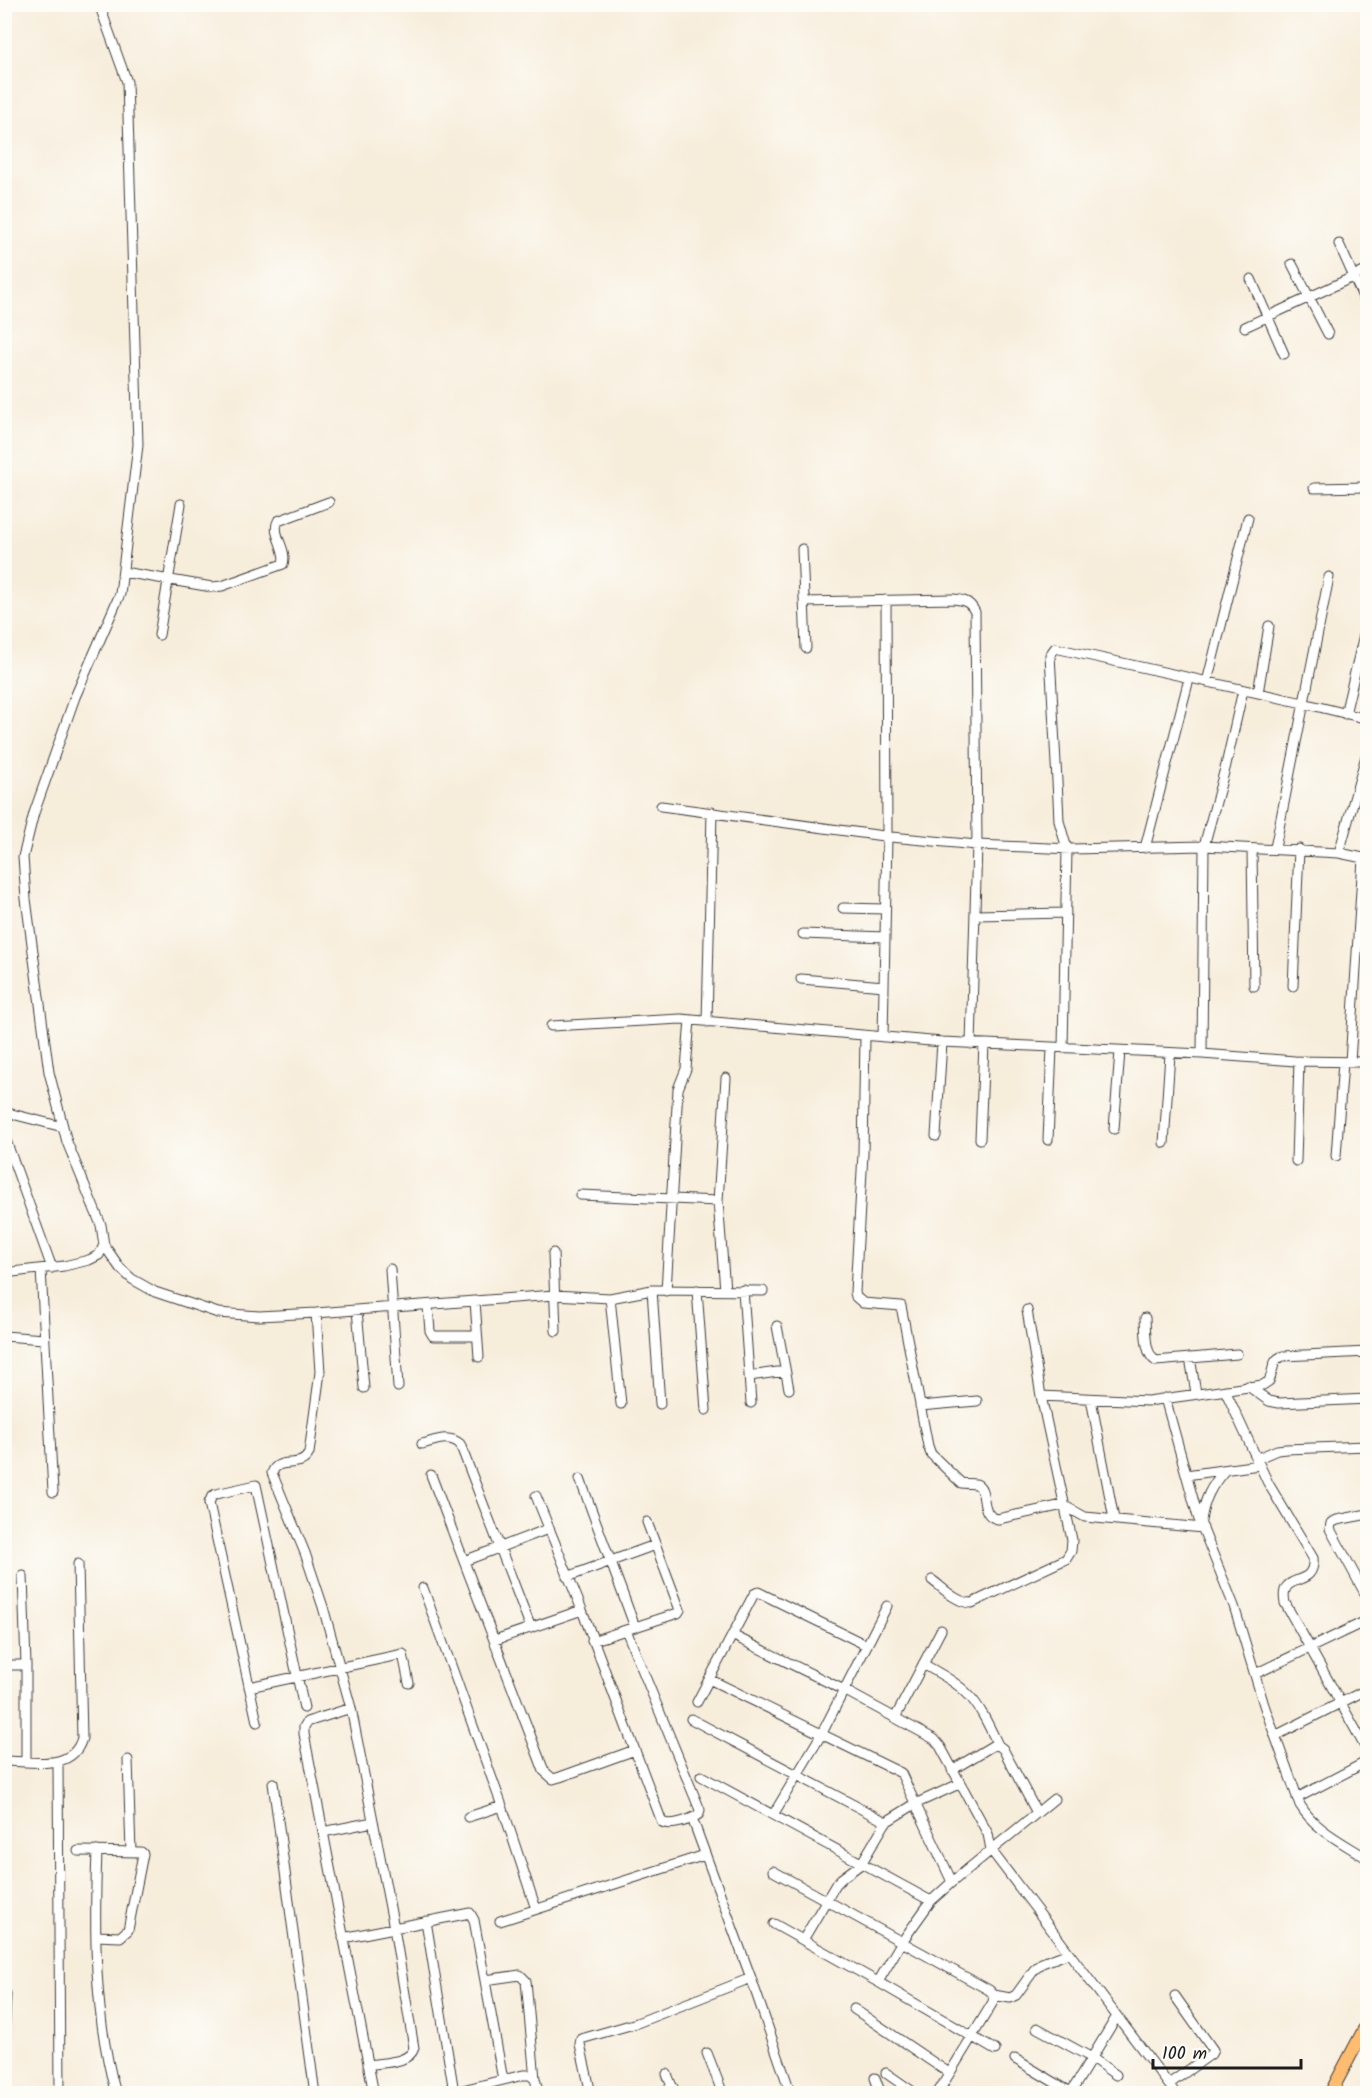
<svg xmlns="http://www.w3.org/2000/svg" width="1372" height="2098" font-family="Kalam,sans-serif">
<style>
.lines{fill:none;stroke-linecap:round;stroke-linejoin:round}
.minor-casing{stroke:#3d3b39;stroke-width:11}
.major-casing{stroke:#3d3b39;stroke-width:14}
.minor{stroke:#fff;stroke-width:9}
.major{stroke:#febc70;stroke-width:12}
</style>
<rect width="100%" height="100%" fill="#fdfcf7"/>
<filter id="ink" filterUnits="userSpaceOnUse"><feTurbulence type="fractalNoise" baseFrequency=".0167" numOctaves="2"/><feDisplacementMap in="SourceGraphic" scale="12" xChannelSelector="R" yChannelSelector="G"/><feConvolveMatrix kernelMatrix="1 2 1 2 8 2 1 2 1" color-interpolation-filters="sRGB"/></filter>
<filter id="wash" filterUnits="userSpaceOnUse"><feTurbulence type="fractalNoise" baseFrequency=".008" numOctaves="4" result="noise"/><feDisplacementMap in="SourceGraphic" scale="24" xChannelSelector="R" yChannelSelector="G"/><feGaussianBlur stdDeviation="1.35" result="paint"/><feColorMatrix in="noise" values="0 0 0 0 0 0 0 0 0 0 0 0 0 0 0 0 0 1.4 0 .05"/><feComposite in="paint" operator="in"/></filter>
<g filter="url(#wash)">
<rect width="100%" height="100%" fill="#f7eddb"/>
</g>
<g filter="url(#ink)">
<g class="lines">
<defs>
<path id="minor" d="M1339,244L1368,308
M1292,264L1328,334
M1251,279L1284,354
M1245,327L1368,270
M1314,488L1368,487
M802,549L806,648
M123,572L212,587L222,586L283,564C288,550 271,534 278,521L329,502
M804,602L953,599C965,600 970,602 975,612L977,845L971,1044
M159,635L181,504
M1207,682L1248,518
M1258,693L1269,626
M1345,714L1368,618
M661,806L891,837L977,845L1071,849L1204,846L1339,853L1368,859
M1145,848L1189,679
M1275,848L1329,577
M1252,849L1254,986
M1339,853L1368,749
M843,908L885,909
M975,915L1066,913
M803,934L885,937
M801,979L884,986
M1293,986L1299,849
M707,1022L712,812
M551,1026L681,1019L942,1042L1202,1054L1295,1061L1368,1062
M865,1036L863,1154L855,1292L856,1297L863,1303L901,1306L928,1446L931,1454L961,1483C965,1484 972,1483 976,1484C989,1489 978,1516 998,1519L1063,1505L1085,1517L1203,1528
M883,1037L887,837L886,600
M1063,1048L1067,849L1059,821L1058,799L1050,655L1055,648L1303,703L1368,719
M1202,1054L1204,846L1226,765L1243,690
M1350,1062L1363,859
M4,1112L63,1127
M1114,1129L1120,1051
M4,1135L52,1268
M936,1136L942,1042
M980,1139L984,1044
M1048,1140L1052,1048
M1164,1143L1170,1054
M1336,1156L1343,1062
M1296,1161L1299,1061
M580,1195L718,1201
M104,1245L120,1268L132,1279L155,1292L218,1313L259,1316L316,1313L554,1295L610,1298L652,1290L763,1291
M553,1253L556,1331
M41,1269L53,1492
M390,1269L398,1387
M4,1273L64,1266L89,1260L99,1255L104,1245L101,1225L67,1142L49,1072L26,899L23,857L34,813L75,697L120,594L138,445L127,82L99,4
M652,1290L660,1404
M697,1290L706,1410
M725,1290L718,1201L726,1078
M743,1290L751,1403
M666,1291L678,1089L686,1069L690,1020
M610,1298L621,1404
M475,1301L479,1357
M428,1306L430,1331L433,1336H477
M357,1310L364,1388
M316,1313L320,1372L309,1453C301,1471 278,1455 272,1473L305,1553L323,1607L351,1708L394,1928L414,2048C409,2064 382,2062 368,2065
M1145,1318C1146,1330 1144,1354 1156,1361L1237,1354
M777,1326L789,1389
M4,1336L44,1339
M1190,1358L1196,1393
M749,1376L785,1371
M1248,1386L1269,1401L1279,1403L1368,1399
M1225,1390L1268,1483L1313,1558C1316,1590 1278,1570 1285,1603L1368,1752
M1041,1396L1148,1401L1263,1385L1269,1381C1274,1371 1271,1360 1283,1356L1368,1352
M1165,1398L1198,1517L1234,1606L1264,1705L1300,1805C1315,1830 1344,1843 1368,1859
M1091,1399L1114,1519
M920,1406L977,1401
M422,1444C435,1441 448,1434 460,1444L531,1628
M1256,1459L1277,1450L1286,1449L1368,1446
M431,1475L544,1771L553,1779L560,1777L635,1750
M1186,1475L1259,1465
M580,1479L635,1627
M536,1496L582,1610L662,1822C670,1827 691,1820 699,1814L700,1810L626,1630
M1368,1514L1337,1520L1331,1523L1330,1529L1368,1599
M1201,1521C1204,1500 1211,1486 1225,1470
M464,1561L548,1529
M23,1576L26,1665V1761
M567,1577L655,1545
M932,1580C944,1589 957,1603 972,1603L1066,1559L1071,1551L1072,1540L1041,1396L1027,1310
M423,1588L502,1806L536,1909
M732,1635L844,1690L934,1739L940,1746L988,1834L991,1850L1176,2094
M495,1640L582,1610
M592,1641L678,1613L680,1610L647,1522
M923,1664C970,1690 975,1696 998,1745
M4,1665H26
M1255,1674L1368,1620
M709,1679L901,1773L952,1882
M249,1687L403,1654L409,1683
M697,1702L754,1594L758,1592L866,1645
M351,1708L307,1722L304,1727V1734L374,2094
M895,1718L941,1630
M691,1719L886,1822L915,1804L959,1784
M257,1722L209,1503L212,1496L216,1494L256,1485L304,1708
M1275,1736L1368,1689
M128,1760L131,1852
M4,1761C32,1761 73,1772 82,1738L78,1564
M58,1762L60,2094
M952,1770L992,1746L998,1745L1003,1749L1037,1813
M701,1776L931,1901
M273,1783L315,2094
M1297,1798L1368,1761
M773,1815L821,1735L887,1606
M468,1817L502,1806
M692,1818L751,1978L791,2094
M323,1832L373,1822
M78,1851L141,1852L143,1854L128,1930L120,1937L96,1936
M97,1851C94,1932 94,2015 116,2094
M773,1871L989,1990L994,1995L993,2002L937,2094
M426,1921L454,2092
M500,1921L705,1855
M774,1924L878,1982L995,2050
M343,1938L470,1913L474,1920L503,2080
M803,1940L836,1884L842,1878L861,1864L886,1822
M485,1980L520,1975L526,1981L535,2079
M878,1982L901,1943L931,1901L952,1882L1054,1799
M994,1995L1010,1998L1016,1995L1034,1970L1042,1963L1069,1953
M854,2009L949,2073
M1037,2028L1092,2058L1116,2075
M4,2039L6,1994
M707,2053L723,2094
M1015,2059L1074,2094
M886,2073L916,2094
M667,2074L675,2094
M875,2078L881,2094
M1169,2084L1211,2054L1213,2050L1175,1996
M451,2093L523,2075H530L535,2079L539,2094
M591,2094L580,2044L581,2039L637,2023L751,1978
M658,2094L673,2087
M1070,2094L1117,2016"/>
<path id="major" d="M1330,2094L1368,2022"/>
</defs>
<use href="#minor" class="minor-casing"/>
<use href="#major" class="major-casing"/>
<use href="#minor" class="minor"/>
<use href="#major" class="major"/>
</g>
</g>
<rect width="1372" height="2098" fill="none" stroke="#fdfcf7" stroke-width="24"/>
<path d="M1153 2059v9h148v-9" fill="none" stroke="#1c1c1c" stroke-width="3"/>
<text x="1162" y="2059" font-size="18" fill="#1c1c1c" stroke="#fdfcf7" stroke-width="4.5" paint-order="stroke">100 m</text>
</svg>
